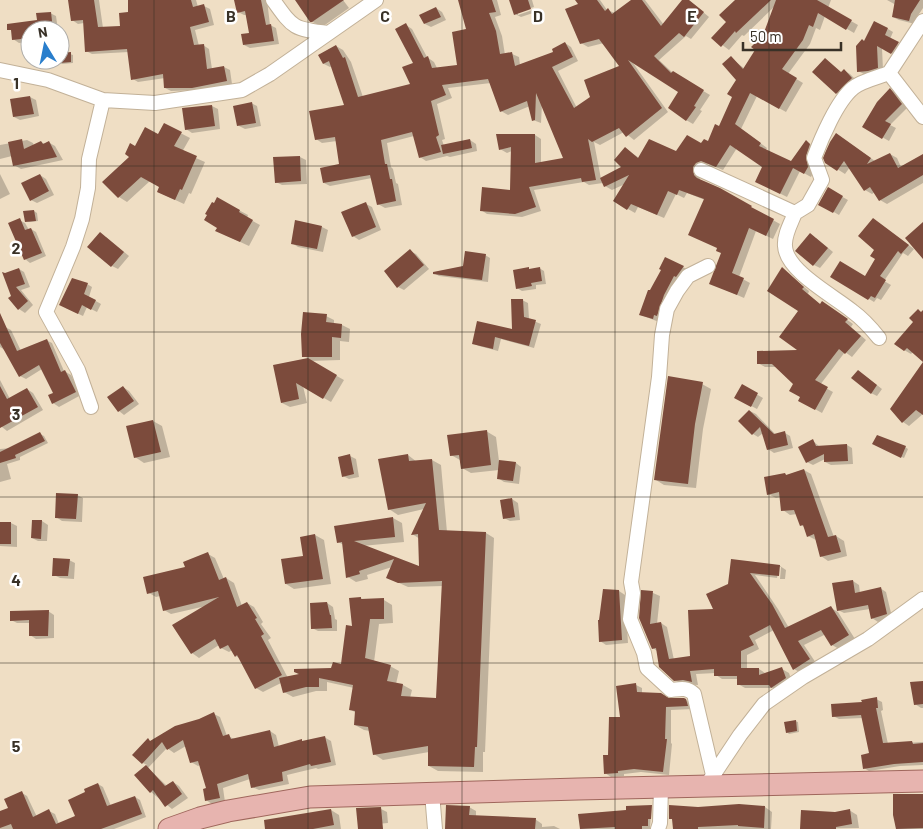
<svg xmlns="http://www.w3.org/2000/svg" width="923" height="829" font-family="Barlow,sans-serif">
<style>
.shadow{fill:#0003}
.building{fill:#7c4b3c}
.lines{fill:none;stroke-linecap:round;stroke-linejoin:round}
.minor-casing{stroke:#c2b198;stroke-width:16}
.primary-casing{stroke:#9f665c;stroke-width:23}
.minor{stroke:#fff;stroke-width:14}
.primary{stroke:#e7b4af;stroke-width:21}
.grid{fill:none;stroke:#383127;stroke-width:1;stroke-opacity:0.55}
.grid-label{font-size:16px;text-anchor:middle;font-weight:bold;fill:#383127;stroke:#fff;stroke-width:5;stroke-linejoin:round;paint-order:stroke}
</style>
<rect width="100%" height="100%" fill="#efdec4"/>
<path class="shadow" d="M70,0H99L103,28L121,27L130,14L129,0H196L198,7L204,6L210,9L214,25L195,30L199,46L203,45L209,49L212,69L224,67L230,70L232,84L199,90L171,91L165,88V78L138,82L133,79L129,52L92,54L86,51L84,23L78,24L72,20Z
M235,0H267L270,25L276,28L279,44L250,48L244,45L251,34L247,15H244L238,12Z
M298,0H343L349,8L322,27L311,21Z
M460,0H497L501,15L495,17L502,36L505,55L512,54L519,57L520,65L555,52L565,43L571,47L578,61L558,71L577,108L592,98L621,67L604,43L588,47L581,43L579,4L576,0H600L607,10L615,13L633,0H645L664,25L684,0L691,2L709,17L691,39L686,36L659,60L673,73L710,95L700,110L702,111L693,124L686,120L680,91L631,60L668,112L634,140L624,132L600,145L594,142L601,179L624,167L625,148L639,158L677,152L708,143L720,128L734,96L738,79L731,58L745,69L764,35L775,6L744,36L742,35L729,50L713,38L728,22L737,0H831L828,8L858,25L854,33L825,16L820,30L816,28L810,44L788,74L803,83L786,112L757,96L741,129L767,148L765,151L791,163L806,142L813,146L814,171L811,177L800,171L787,197L763,185L764,167L737,148L723,170L708,164L703,166L699,171L700,180L780,224L773,239L756,231L739,277L750,283L744,298L710,283L722,253L718,248L705,200L687,193L684,198L676,194L664,218L638,207L635,213L628,209L615,201L625,184L612,190L605,186L603,183L589,185L584,182L534,190L541,211L522,217L487,214L481,210L511,192L512,151L507,153L500,149L535,135L541,139V163L565,159L542,104L541,123L533,120L530,106L508,115L501,111L491,83L448,88L452,98L437,104L445,139L442,140L444,146L470,140L476,144L477,151L450,157L447,156L426,161L420,157L414,136L387,143L391,167L393,169L396,183L398,184L402,205L385,208L378,204L372,178L330,186L324,183L341,165L337,141L322,143L316,139L345,106L332,66L330,67L324,64L319,55L336,46L343,50L351,62L363,97L411,85L414,64L406,25L412,29L427,57L434,62L437,68L458,66L468,30Z
M513,0H532L534,7L518,12V15L535,9L536,12L521,17L515,14Z
M887,0H923V8L917,17L915,24L899,20L893,17L896,5Z
M436,8L442,12L446,20L431,27L425,24Z
M50,13L56,16L58,30H30V42L19,43L13,39Z
M888,29L893,32L890,39L903,46L897,56L882,48L883,70L874,74H864L858,71L865,42Z
M60,54H70L73,55V63L62,64L59,62Z
M825,60L842,73L845,71L850,74L858,82L843,97L837,93Z
M890,90L896,93L907,108L890,125L896,128L889,141L864,127Z
M30,97L36,100L39,116L20,120L14,117L11,100Z
M251,103L257,106L261,126L245,129L239,126Z
M212,106L218,109L220,129L192,133L186,129Z
M165,125L190,138L182,152L205,162L191,194L189,193L184,204L158,192L160,187L150,181L127,202L119,197L136,148L159,136Z
M843,139L875,161L890,154L897,158L901,167L923,159V183L887,204L880,200L875,192L872,194L865,190L850,167L845,174L826,162Z
M27,140L33,143L34,146L41,142L45,144L48,142L55,146L63,160L21,169L14,165L12,156L0,159V145Z
M300,157L306,160L307,184L282,185L276,182Z
M0,174L10,194L0,199Z
M40,175L46,179L54,195L37,203L31,200Z
M828,189L848,200L839,215L820,204Z
M218,199L248,215L247,218L260,225L249,246L225,235L219,227L215,205Z
M366,204L372,207L381,230L359,240L353,236Z
M34,211L37,213L38,221L29,222L26,221Z
M19,220L25,223L29,230L31,229L36,232L46,256L30,263L25,259Z
M879,223L914,249L908,256L903,253L884,281L891,285L881,300L877,298L874,302L832,276L865,277L877,259Z
M322,227L328,230L323,252L298,247L292,243Z
M106,237L129,256L118,269L112,266Z
M816,238L833,252L820,268L814,265Z
M410,251L416,254L429,269L404,290L398,287Z
M485,255L490,258L488,282L439,276L434,273L464,267Z
M666,259L689,270L659,322L641,315L650,292L662,270Z
M539,268L544,271L546,284L536,285V289L522,291L517,288Z
M19,269L24,272L30,287L21,290L33,305L25,313L19,309L12,297Z
M782,269L809,291L808,294L821,305L829,307L853,324L851,327L866,340L852,357L845,352L820,385L833,392L822,413L806,404L795,384L777,367H765L758,363L801,352L800,310Z
M87,284L92,287L89,297L101,304L97,312L87,307L83,316L66,308Z
M522,300L528,303L529,319L541,324L534,348L501,339L498,351L479,346L473,343L514,331Z
M923,312V360L913,352L911,354L904,350Z
M326,316L334,320V324L342,325L350,329L349,342L340,341V360L310,361L344,380L331,402L303,386L307,403L290,407L282,403L309,359L304,356Z
M5,327L11,330L21,351L46,340L52,343L64,371L71,375L81,395L59,407L53,403L55,393L42,369L26,379L20,376L5,350L0,347V329Z
M923,364V414L909,426L903,422Z
M864,375L882,389L877,396L871,393Z
M0,380L10,399L27,389L33,393L43,410L7,431L2,427L0,424Z
M702,384L711,389L703,429L696,488L664,485L656,480Z
M742,386L763,398L757,409L736,398Z
M123,387L129,391L139,404L124,415L119,411Z
M750,411L756,414L776,435L785,433L790,436L793,448L774,453L768,449L763,433L758,437L753,434Z
M153,421L162,426L170,457L144,463L135,457Z
M486,431L496,437L499,461L516,463L521,467L519,484L504,482L498,478L499,470L471,473L462,468L460,460L451,455Z
M40,434L44,436L48,443L20,457V460L7,464L11,479L0,482V449L12,448Z
M813,441L820,447L847,445L852,448L853,464L831,465L825,462V459L813,465L807,462Z
M874,444L905,447L908,449L904,458Z
M408,455L417,462L432,460L441,465L447,532L486,533L494,538L485,752H483V772L438,771L429,766V752L383,760L374,754L370,731L364,730L355,725L356,713L350,709L354,688L327,682V691H316L293,697L284,692L281,683L263,692L256,688L241,659L236,656L232,650L229,652L221,648L219,645L199,658L192,653L206,606L171,614L164,610L160,596L156,597L149,593L208,554L215,558L224,579L226,578L234,583L242,606L247,603L254,607L263,622L261,624L271,638L268,640L288,678L300,675L295,672L332,669L342,666L361,598L363,600H384L392,605L393,623L379,624L374,662L390,666L399,671L396,684L403,685L412,690L410,698L438,699L443,586L408,587L388,578L392,567L367,575L368,579L356,582L348,577L344,545L338,542L393,518L402,523L404,542L362,546L420,568V539L412,534L424,509L398,515L389,509Z
M350,456L356,459L359,477L349,479L343,476Z
M804,470L811,474L834,537L836,536L844,541L847,556L828,561L821,556L816,540L808,536L806,528L801,525L797,514L790,515L783,510L781,497L776,498L768,494L785,474L788,476Z
M77,495L83,498L82,522L62,521L56,517Z
M512,499L518,503L520,520L510,521L504,518Z
M33,521H42L48,525L47,541H38L32,538Z
M0,523H11L17,526V547L0,546Z
M315,535L324,540L331,584L294,589L286,584L305,558Z
M69,560L75,563L74,579L60,578L54,575Z
M733,560L780,566L786,570L785,579H780L781,567H779L777,578L755,575L778,609L789,628L831,608L838,612L855,639L839,649L832,645L826,634L804,645L816,663L801,673L794,669L774,630L755,640L759,649L747,655V669H759L765,673L782,669L789,673L792,682L778,691L773,688H745L738,684V679H722L716,675V673L696,674L698,685L682,684L675,680L657,651L653,648L643,592L653,593L660,596L657,624L661,623L667,627L674,660L692,657L729,585Z
M853,581L859,585L860,593L880,588L886,592L892,617L878,622L872,618L870,609L844,613L838,610Z
M619,591L625,595L628,643L606,645L600,641Z
M327,603L333,607L335,619L337,620V631H318L312,628Z
M48,611L54,615V638L36,639L30,635V623H17L11,620Z
M923,682V708H921L915,704Z
M636,685L642,688V693L670,700H686L692,704L693,709L671,710V743L672,744L669,775L641,772L624,774V776L611,777L605,773L621,719Z
M876,699L882,702L883,710L881,711L888,744L923,742V765L900,766L869,771L864,768L870,754L863,718L839,719L833,716Z
M214,714L220,717L227,736L235,739L270,731L276,735L279,747L324,737L331,741L336,765L318,769L316,768L287,775L289,784L259,790L252,787L250,779L223,788L225,802L212,804L206,800L208,789L200,765L198,766L191,762L186,746L174,753L167,748L148,768L167,786L173,782L179,786L188,798L172,809L151,792L136,775L147,765L143,763L151,742Z
M795,721L798,722L799,732L789,734L787,732Z
M98,784L103,787L111,806L135,797L140,800L146,817L114,829H0V812L10,808L22,793L27,796L37,817L49,811L55,814L59,824L77,816L87,793Z
M923,795V829H896L895,815Z
M739,806L765,807L772,812L771,829H674V820L670,818L698,808Z
M469,807L476,811V817L535,819L542,824V827L554,826L560,829H445Z
M381,809L387,812L388,823L377,824V829H359Z
M331,810L339,815L341,829H266Z
M849,810L857,815L859,828L801,829L835,813Z
M651,811L650,829H581L579,815Z"/>
<path class="building" d="M68,0H94L98,27L120,26L119,13L128,12V0H191L193,7L204,4L209,22L190,27L194,45L204,44L207,69L224,66L227,81L192,88H164L163,74L131,80L127,49L85,52L83,20L71,21Z
M234,0H261L266,25L271,24L274,41L243,45L241,34L249,33L245,11L237,13Z
M295,0H344L312,22H310Z
M458,0H492L496,12L489,13L496,31L500,54L512,52L515,66L553,52L552,49L565,42L573,57L552,67L574,108L590,97L584,80L619,66L599,39L580,44L565,9L578,4L575,0H597L605,11L608,8L612,14L631,0H642L661,26L682,0H689L704,12L684,37L679,33L654,56L671,73L673,71L704,90L694,106L696,107L686,121L668,108L678,92L628,60L662,108L626,137L619,128L592,142L588,139L596,180L582,182L581,178L529,187L536,207L515,214L480,211L482,187L510,190L511,147L499,150L496,134H535V163L563,158L536,93L535,120L532,121L527,101L500,112L488,79L442,85L446,95L431,101L439,135L436,137L441,152L419,158L412,132L381,140L385,164H387L390,179H392L396,201L377,205L370,175L323,183L320,168L339,164L335,137L315,140L309,111L344,105L329,61L323,64L318,55L336,45L343,58L345,57L358,97L410,84L402,67L413,63L395,29L406,23L424,58L428,56L432,68L457,65L452,32L466,29Z
M509,0H528L531,9L514,15Z
M735,0H771L736,33L735,31L721,47L711,38L726,22L719,15Z
M776,0H817L852,20L846,30L818,13L813,27L809,25L803,40L782,69L797,78L779,109L750,93L735,124L761,143L759,146L791,161L806,140L810,144L806,156L808,167L804,174L793,168L780,194L755,182L762,167L730,145L716,167L701,161L696,163L693,167L694,175L697,178L720,188L752,206L751,207L774,219L766,236L749,228L732,273L744,278L737,295L709,284L721,253L716,251L717,248L688,235L704,199L679,190L677,195L668,191L657,215L631,204L627,210L613,201L629,175L604,187L600,178L621,167L614,160L625,147L638,158L649,139L676,151L687,135L701,143L704,139L708,141L715,124L719,126L732,97L727,94L736,80L722,64L731,56L743,69L755,50L751,47L763,35Z
M895,0H920L911,14L909,21L892,17Z
M436,7L441,17L424,24L419,15Z
M51,12L53,30H30V38L12,40L11,30H7V24L37,20L36,13Z
M874,21L888,28L885,35L899,42L891,54L877,46L878,68L868,71L857,72L856,46L862,39L864,41Z
M71,52V62L60,63V53Z
M825,58L841,72L844,69L852,78L836,94L812,72Z
M890,88L902,104L885,121L891,124L882,139L862,127L877,102Z
M30,96L34,114L13,117L10,99Z
M252,102L256,123L237,126L233,106Z
M212,105L215,126L185,130L182,108Z
M164,123L182,132L174,146L197,156L182,190L180,189L175,200L157,192L159,187L141,177L118,198L102,182L129,157L125,154L130,143L135,146L145,127L158,134Z
M836,133L871,158L867,164L890,153L898,168L923,154V175L879,201L870,187L864,191L844,161L837,171L825,163L823,158L825,153L830,142Z
M22,139L24,149L41,141L43,144L49,141L57,157L13,166L8,142Z
M470,139L472,148L443,154L441,145Z
M300,156L301,181L275,183L273,157Z
M40,174L49,191L30,201L21,183Z
M828,187L843,196L833,213L818,205Z
M217,197L240,210L239,212L253,220L240,242L215,231L217,228L204,220L207,215L205,214L212,202L214,203Z
M366,202L376,227L352,237L341,212Z
M34,210L36,221L25,222L23,211Z
M20,218L25,230L31,228L42,253L24,260L8,223Z
M873,218L909,245L901,254L898,251L880,276L886,280L875,298L871,296L868,300L830,277L840,261L865,276L875,259L870,256L874,250L858,236Z
M295,220L322,226L317,249L291,244Z
M923,222V259L905,238Z
M100,232L124,252L111,267L87,247Z
M810,233L828,248L813,266L795,251Z
M410,249L424,265L397,288L384,271Z
M465,251L486,254L482,280L433,274V272L463,266Z
M665,257L684,266L676,277L674,276L664,295L657,316L654,315L653,319L639,315L648,290H650L661,270L659,269Z
M529,267V269L540,267L542,281L531,283L532,286L516,289L513,270Z
M782,267L804,287L802,289L820,304L822,301L848,319L845,322L861,336L845,354L839,349L815,380L828,387L815,410L798,401L800,397L789,391L793,384L772,364H757V351L797,350L779,337L798,311L767,291Z
M19,268L25,284L16,287L28,301L18,310L8,298L11,296L2,272L5,273Z
M72,278L88,283L84,294L96,300L91,310L82,305L78,314L59,305Z
M511,299H523L524,317L536,320L529,346L495,337L493,349L472,344L477,321L512,329Z
M918,309L921,312L923,310V362L907,348L904,351L894,344L913,322L909,318Z
M303,312L327,314L326,322L342,324L341,338L332,337V357H302L301,334Z
M0,313L17,351L47,339L61,372L65,370L76,392L52,404L48,395L53,393L39,365L19,377L0,343Z
M308,358L337,375L323,399L296,383L299,399L281,403L273,365Z
M923,362V415L916,410L902,423L890,409Z
M858,370L877,385L871,394L851,378Z
M668,376L703,382L695,424L688,484L654,480Z
M742,384L758,393L751,407L734,398Z
M0,386L7,399L27,388L38,407L0,428Z
M123,386L134,401L118,412L107,397Z
M749,410L774,434L785,431L788,445L767,450L760,427L752,435L738,421Z
M153,420L161,452L134,458L126,426Z
M487,430L491,465L461,469L459,455L450,456L447,435Z
M40,432L45,441L15,455L16,458L0,463V452Z
M877,435L906,446L901,458L872,444Z
M813,439L816,446L847,444L848,461L824,462V454L806,463L798,447Z
M350,454L354,474L342,477L338,457Z
M408,454L409,461L432,459L439,530L486,532L477,747H475L474,767L428,766V746L373,755L368,727L354,725L355,711L349,710L353,685L319,678V687H306L283,693L279,678L299,674L294,672V669L331,668L333,662L341,664L346,625L352,626L349,598L361,597V599L384,598V619H370L365,658L391,665L387,681L403,684L401,696L436,698L442,581L398,583L386,578L394,559L359,571L360,574L346,578L342,542L337,543L334,526L393,517L395,537L354,541L419,566L418,534L411,535L426,503L388,510L378,459Z
M499,460L516,462L513,481L497,479Z
M804,469L828,537L836,535L841,552L820,557L814,534L807,537L803,525L800,526L794,510L781,511L779,492L767,495L764,477L785,473L786,475Z
M56,493L78,494L76,519L55,518Z
M512,498L515,517L503,519L500,500Z
M32,520H42L41,539L31,538Z
M0,522H11V544H0Z
M315,534L323,579L285,584L281,559L303,556L300,537Z
M208,552L219,580L226,577L237,607L247,602L257,618L255,619L264,634L261,636L282,675L255,689L237,655L235,657L228,645L220,649L215,639L191,654L172,625L219,597L163,611L158,591L147,594L143,577L185,567L183,562Z
M53,558L70,559L68,576H52Z
M731,559L780,565L779,576L750,573L772,604L785,628L831,606L849,635L831,646L821,630L798,641L810,659L793,670L770,625L749,636L754,645L741,651V668H759V675L782,667L786,678L771,688L769,685H737V676H714V669L690,671L692,682L683,680L674,681L659,667L656,648L652,649L639,618L641,590L653,591L650,624L661,622L669,659L690,656L688,610L713,609L706,594L728,584Z
M853,580L855,593L881,587L887,614L871,619L868,605L837,611L832,583Z
M603,589L619,590L622,640L599,642L598,620H599Z
M327,602L330,615H331L332,628L311,629L310,603Z
M49,610L48,636H29V620L10,621V611Z
M923,681V704L914,705L910,682Z
M636,683L637,692L661,693L669,698H684L686,699L688,706L666,707L665,739H667L663,772L634,769L618,771V773L604,774L603,755H608L609,717H620L616,686Z
M877,697L878,708H876L883,743L912,741L913,744L923,743V762L894,764L863,769L861,755L869,753L861,715L832,717L831,704L862,702L861,700Z
M214,712L223,736L229,734L231,739L270,730L274,747L302,739V741L325,736L331,762L311,766L310,764L282,772L283,781L251,788L248,774L217,784L220,798L205,801L203,789L206,788L198,761L190,763L183,740L167,750L162,742L142,764L132,755L148,738L150,741L175,726L199,719Z
M796,720L797,731L786,733L784,722Z
M146,765L165,786L173,781L182,794L165,807L153,790L150,793L134,775Z
M98,783L107,806L135,796L142,814L101,829H13L11,824L0,828V811L8,808L4,799L22,791L33,817L49,809L56,824L75,816L68,800L85,792L84,789Z
M893,794H923V828L896,829L893,815Z
M739,804L765,806L764,828L738,826V825L698,827V829H673L672,819H669V805L698,807Z
M446,805L470,806L469,815L536,818L535,829H445Z
M652,805L651,819H648V826H642V829H615V827L580,829L578,814L626,810V806Z
M381,807L383,829H358L356,808Z
M331,809L334,825L313,829H265L264,820Z
M850,809L852,824L836,827V829H800L801,810L835,812Z"/>
<g class="lines">
<defs>
<path id="minor" d="M273,0C293,28 293,29 328,33
M923,21L889,73L923,117
M0,70L48,80L103,100L155,103L242,90L270,74L376,0
M701,170L795,213L808,205L822,180L814,158C821,139 837,101 853,88C861,81 879,77 889,73
M795,213C791,223 784,235 785,246C786,271 834,296 852,311C863,319 871,328 879,338
M708,266L688,276L677,291L667,309L662,335L659,377L631,582L633,593L630,619L644,653L647,668L671,690C680,689 687,687 694,694L713,775
M91,407L78,370L46,312L73,247L82,219L88,188L89,159L103,100
M710,780L740,735L764,704L803,677L868,639L923,599
M432,793L435,829
M658,829L660,823L661,787"/>
<path id="primary" d="M169,829L200,818L228,811L310,797L578,789L923,781"/>
</defs>
<use href="#minor" class="minor-casing"/>
<use href="#primary" class="primary-casing"/>
<use href="#minor" class="minor"/>
<use href="#primary" class="primary"/>
</g>
<path class="grid" d="M154,0V829M308,0V829M462,0V829M615,0V829M769,0V829M0,166H923M0,332H923M0,497H923M0,663H923"/>
<g class="grid-label">
<text x="231" y="22">B</text>
<text x="385" y="22">C</text>
<text x="538" y="22">D</text>
<text x="692" y="22">E</text>
<text x="16" y="89">1</text>
<text x="16" y="254">2</text>
<text x="16" y="420">3</text>
<text x="16" y="586">4</text>
<text x="16" y="752">5</text>
</g>
<g transform="translate(45 45) rotate(350)"><circle r="24" fill="#ffffff" stroke="#afada9"/>
<path d="M0-4L9 19L0 12L-9 19Z" fill="#297ecc"/>
<text y="-8" font-size="14" font-weight="bold" text-anchor="middle" fill="#383127">N</text>
</g>
<path d="M743 42v8h98v-8" fill="none" stroke="#383127" stroke-width="2.5"/>
<text x="750" y="42" font-size="15" fill="#383127" stroke="#ffffff" stroke-width="4" paint-order="stroke">50 m</text>
</svg>
